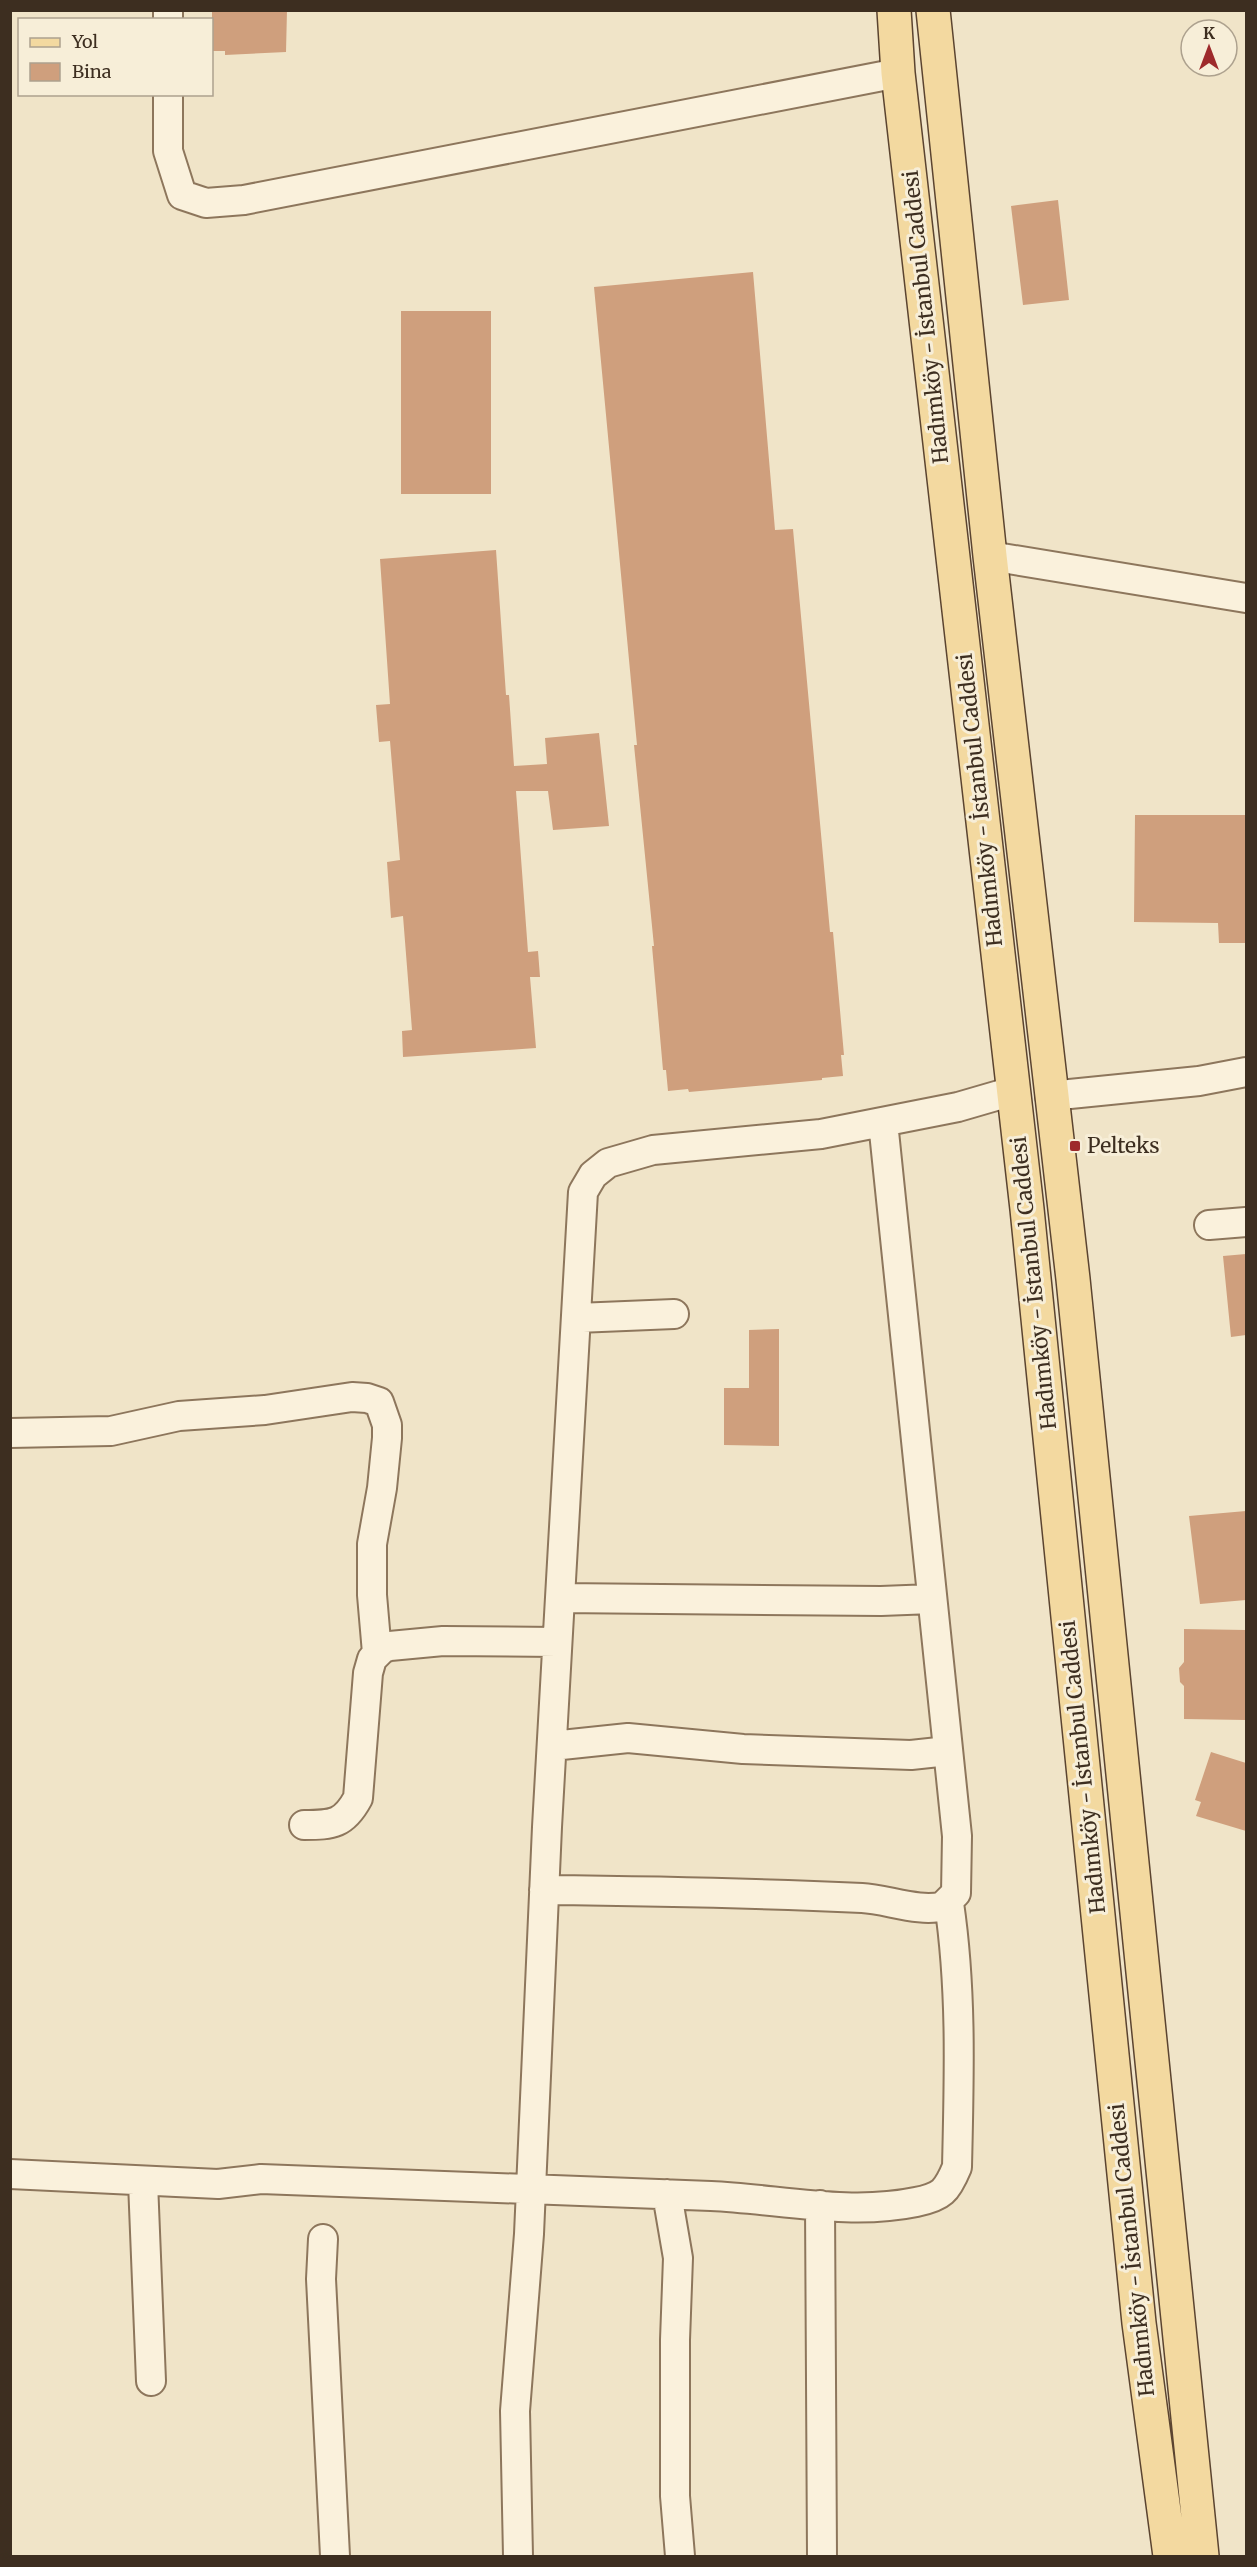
<svg xmlns="http://www.w3.org/2000/svg" width="1257" height="2567" font-family="Merriweather,serif">
<style>
.building{fill:#cf9f7d}
.lines{fill:none;stroke-linecap:round;stroke-linejoin:round}
.minor-casing{stroke:#8d765c;stroke-width:32}
.major-casing{stroke:#5b4430;stroke-width:36}
.minor{stroke:#faf1dc;stroke-width:28}
.major{stroke:#f3d9a0;stroke-width:33}
.poi-dot{fill:#9e2a2b;stroke:#f7eed8;stroke-width:2}
.labels{text-anchor:middle;stroke-width:6;stroke-linejoin:round;paint-order:stroke}
.street-label{font-size:21px;fill:#3d2e20;stroke:#f7eed8}
.poi-label{font-size:21px;fill:#3d2e20;stroke:#f7eed8;text-anchor:start}
</style>
<rect width="100%" height="100%" fill="#f0e4c8"/>
<path class="building" d="M212,10H287L286,52L225,55V51H212Z
M1058,200L1069,300L1023,305L1011,206Z
M753,272L775,530L793,529L830,932H833L844,1055H841L843,1076L822,1078V1080L689,1092L688,1089L668,1091L666,1070H663L652,946H654L634,745H637L594,287Z
M401,311H491V494H401Z
M496,550L506,695H509L514,766L547,764L545,738L599,733L609,826L553,830L548,791H516L528,952L538,951L540,977H530L536,1048L403,1057L402,1031L412,1030L403,916L391,918L387,862L400,860L390,741L379,742L376,705L390,704L380,559Z
M1135,815H1246V943H1219L1218,923L1134,922Z
M1246,1254V1335L1231,1337L1223,1256Z
M779,1329V1446L724,1445V1388H749V1330Z
M1246,1511V1600L1200,1604L1189,1516Z
M1184,1629L1246,1630V1720L1184,1719V1686L1180,1682L1179,1668L1184,1662Z
M1211,1752L1246,1763V1831L1196,1816L1201,1802L1195,1800Z"/>
<g class="lines">
<defs>
<path id="minor" d="M168,10V20
M168,94V151L182,195L206,203L244,200L898,73
M990,556L1246,598
M1050,1096L1199,1081L1246,1072
M1209,1225L1246,1222
M577,1318L674,1314
M10,1433L111,1431L179,1416L265,1410L352,1397L367,1398L379,1402L387,1425V1438L382,1488L372,1544V1595L377,1653
M560,1598L881,1601L932,1599
M552,1746L628,1738L743,1749L911,1755L948,1751
M304,1825C333,1825 344,1824 358,1798L368,1673L372,1659L383,1648L390,1646L443,1641L557,1642
M544,1890C650,1891 756,1893 862,1898C886,1899 921,1913 943,1906L956,1893L957,1836L883,1122
M10,2174L218,2184L261,2179C411,2184 561,2190 711,2196C778,2199 849,2216 916,2202C942,2197 947,2191 957,2167C959,2079 962,1991 949,1903
M143,2182L151,2381
M667,2194L678,2258L675,2340V2496L680,2556
M820,2205L822,2556
M323,2239L321,2279L335,2556
M518,2556L515,2411L529,2234L547,1827L583,1192L593,1175L608,1163L653,1150L821,1134L958,1107L1013,1091"/>
<path id="major" d="M894,10L898,73L1027,1209L1139,2323L1170,2556
M933,10L990,556L1073,1279L1202,2556"/>
</defs>
<use href="#minor" class="minor-casing"/>
<use href="#major" class="major-casing"/>
<use href="#minor" class="minor"/>
<use href="#major" class="major"/>
</g>
<rect class="poi-dot" x="1069" y="1140" width="12" height="12" rx="3"/>
<g class="labels">
<g class="street-label">
<text transform="translate(926 317) rotate(-96)" y="7">Hadımköy - İstanbul Caddesi</text>
<text transform="translate(980 800) rotate(-96)" y="7">Hadımköy - İstanbul Caddesi</text>
<text transform="translate(1034 1283) rotate(-96)" y="7">Hadımköy - İstanbul Caddesi</text>
<text transform="translate(1083 1767) rotate(-96)" y="7">Hadımköy - İstanbul Caddesi</text>
<text transform="translate(1132 2250) rotate(-96)" y="7">Hadımköy - İstanbul Caddesi</text>
</g>
<g class="poi-label">
<text x="1087" y="1153">Pelteks</text>
</g>
</g>
<rect width="1257" height="2567" fill="none" stroke="#3d2e20" stroke-width="24"/>
<rect x="18" y="18" width="195" height="78" fill="#f7eed8" stroke="#ada18e" stroke-width="1.5"/>
<rect x="30" y="38" width="30" height="9" fill="#f3d9a0" stroke="#ada18e" stroke-width="1.5"/>
<text x="72" y="48" font-size="18" fill="#3d2e20">Yol</text>
<rect x="30" y="63" width="30" height="18" fill="#cf9f7d" stroke="#ada18e" stroke-width="1.5"/>
<text x="72" y="78" font-size="18" fill="#3d2e20">Bina</text>
<g transform="translate(1209 48)"><circle r="28" fill="#f7eed8" stroke="#ada18e" stroke-width="1.5"/>
<path d="M0-4.5L10 22L0 15L-10 22Z" fill="#9e2a2b"/>
<text y="-9" font-size="16" font-weight="bold" text-anchor="middle" fill="#3d2e20">K</text>
</g>
</svg>
